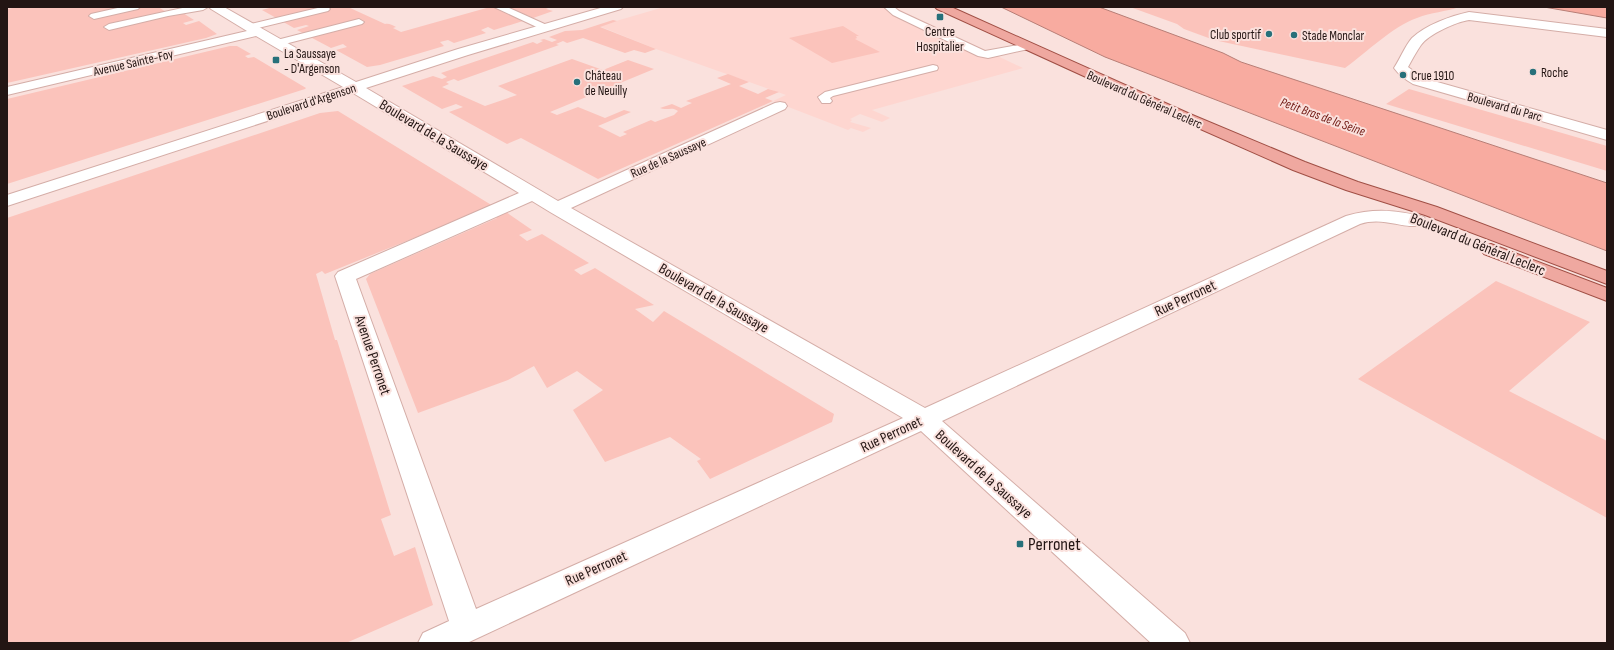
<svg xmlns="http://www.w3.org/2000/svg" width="1614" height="650" font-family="'Sofia Sans Condensed',sans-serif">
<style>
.built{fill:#fed6d0}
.green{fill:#fbc3bb}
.water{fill:#f8aba0;stroke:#b87e76}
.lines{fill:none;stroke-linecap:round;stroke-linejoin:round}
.service-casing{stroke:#d4ada7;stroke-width:2}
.minor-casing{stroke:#d4ada7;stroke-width:2}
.primary-casing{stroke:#a04f45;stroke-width:2}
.service{fill:#fff;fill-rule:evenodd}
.minor{fill:#fff;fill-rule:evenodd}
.primary{fill:#efa8a0;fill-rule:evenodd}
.poi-dot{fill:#27707a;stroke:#fae1dd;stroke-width:1.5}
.labels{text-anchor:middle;stroke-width:4;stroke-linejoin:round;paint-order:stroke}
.far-poi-label{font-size:13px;fill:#231513;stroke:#fae1dd;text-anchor:start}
.far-street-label{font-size:13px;fill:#231513;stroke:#fae1dd}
.far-water-label{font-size:13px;font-style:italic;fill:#701812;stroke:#fae1dd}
.street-label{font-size:15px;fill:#231513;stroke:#fae1dd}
.near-poi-label{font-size:18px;fill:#231513;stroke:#fae1dd;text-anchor:start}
</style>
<rect width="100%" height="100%" fill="#fae1dd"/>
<path class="built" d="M664,7H894L1023,68L872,110L890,118L882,122L860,114L850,119L852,120L850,122L871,128L863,132L851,128L848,130L773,101L786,95L656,49L599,26Z"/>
<path class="green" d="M18,7H158L173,16L183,13L194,20L183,23L186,25L199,21L217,34L206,38L7,83V9Z
M273,7H348L385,24C389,23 392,25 396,27L393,28L401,32L490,7H550L546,9L553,11L533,18L527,15L519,18L523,21L494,30L488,27L481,30L486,33L454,43L448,40L440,42L444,46L380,65L367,67L336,50L347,47L343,44L331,48L297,30L309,26L306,25L294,28L262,10Z
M1130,7H1459C1446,12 1431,12 1417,18C1392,27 1367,52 1345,68L1214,40L1184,29L1177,24Z
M613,20L617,21L600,27L656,49L645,53L634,50L625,53L583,38L567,43L563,41L556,44L559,45L458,81L454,79L446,82L449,84L442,87L485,106L517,95L498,86L572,59L603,70L628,60L654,69L550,112L557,115L578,107L605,118L624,110L631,112L598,126L620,137L627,134L623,132L651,120L655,122L674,115L678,111C672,106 666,111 660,108L672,104L681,108L692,103L686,101L731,84L717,78L728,74L749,82L739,86L758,94L768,89L779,92L765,98L773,101L598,179L521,138L507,144L449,112L463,107L456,104L442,109L402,86L433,76L442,79L447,77L441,73L533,42L537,44L543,41L540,40L544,39L552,42L557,40L549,37L565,31L582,30Z
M843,26L859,36H856L857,38L855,39L880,52L832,63L789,38Z
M230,46H237L251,54L245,56L248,58L254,57L306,88L305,89L7,184V99Z
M1409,89L1607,146V171L1386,104Z
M338,111L493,206L325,274L322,271L316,274L335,340H337L391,515L381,519L394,556L415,547L433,605L346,643H7V218L320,113Z
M506,212L532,230L519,235L527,241L542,234L589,263L574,270L581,275L595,268L654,305L635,309L653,322L664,311L834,414L832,422L710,479L697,461L701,459L670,437L605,462L573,410L603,390L577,371L547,388L534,366L508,380L418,413L366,279L370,274L497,218L496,216Z
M1496,281L1590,322L1509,391L1607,441V518L1358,379Z"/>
<path class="water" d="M1001,7H1099L1223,53L1241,62L1607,183V251L1105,57Z
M1544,7H1607V18Z"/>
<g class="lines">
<defs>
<path id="service" d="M122,7H140L138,9L94,19L89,16L91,14Z
M187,7H208L203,10L168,16L109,30L104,27L109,24Z
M322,7H328L330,9L328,11L250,30L245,27L247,25Z
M494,7H507L549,26L551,28L546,31L543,30Z
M884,7H894L899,11L985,51L1029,43L1034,46L1033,48L988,58L978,56L893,15Z
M359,19L364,22L362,24L277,46L272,43L273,41Z
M933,65L937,66L938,68L937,70L833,96L830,98L832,101L830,103H822L818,97L825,92Z"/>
<path id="minor" d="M209,7H224L356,82L458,49L604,7H623L621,9L468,55L366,88L558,201L775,103L780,102L785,103L787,106L785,109L571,208L925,408L1346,216C1374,208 1396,210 1424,217L1426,221L1424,225C1403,230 1384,216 1360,224L942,421L1185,633L1190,643H1151L921,431L467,643H418L423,633L449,621L335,276L338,272L519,193L353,93L7,206V195L343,87L256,36L7,95V87L247,31L211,9ZM532,201L550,212L903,418L476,609L356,279Z
M1469,12L1607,29V37L1469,20C1456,22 1429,34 1421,45C1416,52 1412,60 1408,67L1423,78L1607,130V140L1413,84C1406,80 1399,75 1394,68C1400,59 1405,46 1412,38C1426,25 1450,16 1469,12Z"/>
<path id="primary" d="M935,7H951L1190,114L1305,162L1358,182L1437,207L1607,271V284L1425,215L1346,190L1293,170L1180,120L937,9Z
M1491,244L1607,288V301L1484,254L1481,250L1484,246Z"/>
</defs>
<use href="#service" class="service-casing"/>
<use href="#minor" class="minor-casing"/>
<use href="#primary" class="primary-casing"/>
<use href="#service" class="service"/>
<use href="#minor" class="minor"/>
<use href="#primary" class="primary"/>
</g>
<g class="poi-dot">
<rect x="936" y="13" width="8" height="8" rx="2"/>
<circle cx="1269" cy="34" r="4"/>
<circle cx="1294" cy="35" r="4"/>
<rect x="272" y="56" width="8" height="8" rx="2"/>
<circle cx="1533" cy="72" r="4"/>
<circle cx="1403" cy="75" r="4"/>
<circle cx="577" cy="82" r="4"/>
<rect x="1016" y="540" width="8" height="8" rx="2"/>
</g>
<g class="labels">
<g class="far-poi-label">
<text x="940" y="36" text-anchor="middle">Centre<tspan x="940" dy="15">Hospitalier</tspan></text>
<text x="1261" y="39" text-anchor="end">Club sportif</text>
<text x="1302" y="40">Stade Monclar</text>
<text x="284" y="58">La Saussaye<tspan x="284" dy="15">- D'Argenson</tspan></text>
<text x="1541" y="77">Roche</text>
<text x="585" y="80">Château<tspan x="585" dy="15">de Neuilly</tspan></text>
<text x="1411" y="80">Crue 1910</text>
</g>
<g class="far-street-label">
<text transform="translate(133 62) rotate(-13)" y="5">Avenue Sainte-Foy</text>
<text transform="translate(1145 99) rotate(24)" y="5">Boulevard du Général Leclerc</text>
<text transform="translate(311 101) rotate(-18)" y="5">Boulevard d'Argenson</text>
<text transform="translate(1505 106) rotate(16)" y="5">Boulevard du Parc</text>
<text transform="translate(668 157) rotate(-24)" y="5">Rue de la Saussaye</text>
</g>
<g class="far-water-label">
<text transform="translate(1323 116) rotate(20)" y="5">Petit Bras de la Seine</text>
</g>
<g class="street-label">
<text transform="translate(434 135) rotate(31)" y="5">Boulevard de la Saussaye</text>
<text transform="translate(1478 244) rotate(22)" y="5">Boulevard du Général Leclerc</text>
<text transform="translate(714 298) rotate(30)" y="5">Boulevard de la Saussaye</text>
<text transform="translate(1185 298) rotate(-25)" y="5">Rue Perronet</text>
<text transform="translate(373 355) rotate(71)" y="5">Avenue Perronet</text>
<text transform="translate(891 434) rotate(-25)" y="5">Rue Perronet</text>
<text transform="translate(984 474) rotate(42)" y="5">Boulevard de la Saussaye</text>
<text transform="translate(596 568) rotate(-24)" y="5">Rue Perronet</text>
</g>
<g class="near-poi-label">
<text x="1028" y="550">Perronet</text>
</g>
</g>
<rect width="1614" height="650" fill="none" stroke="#231513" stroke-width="16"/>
</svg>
